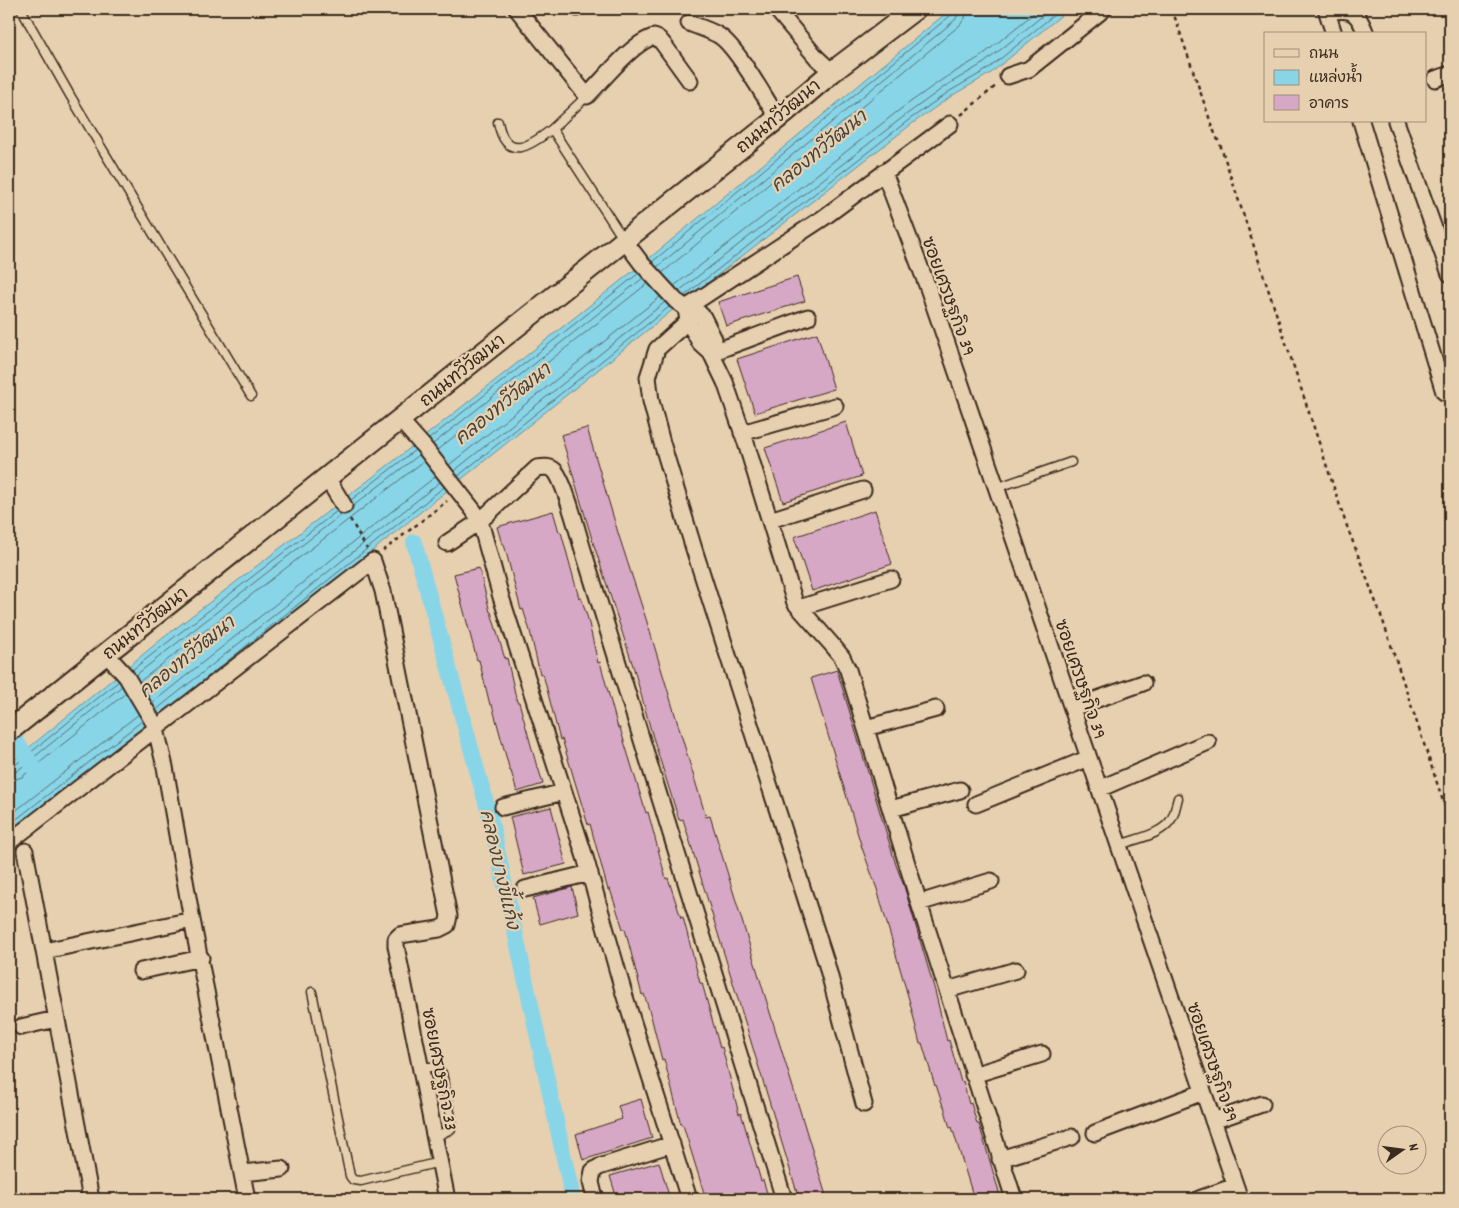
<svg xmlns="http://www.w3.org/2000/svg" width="1459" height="1208" font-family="Dekko,'Playpen Sans Thai',sans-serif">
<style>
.water{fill:#88d5e8;stroke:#699197}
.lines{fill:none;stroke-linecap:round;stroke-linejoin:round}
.shore{stroke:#5a6e6f;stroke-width:1}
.canal{stroke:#88d5e8;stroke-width:16}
.building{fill:#d7a7c6;stroke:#3b2a1e}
.lane-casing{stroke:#3b2a1e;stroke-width:11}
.street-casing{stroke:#3b2a1e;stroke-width:19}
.secondary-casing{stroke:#3b2a1e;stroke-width:24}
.path{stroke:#3b2a1e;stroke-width:2.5;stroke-dasharray:4 4;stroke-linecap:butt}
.lane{stroke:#e7d0b0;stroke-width:8}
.street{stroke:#e7d0b0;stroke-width:15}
.secondary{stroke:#e7d0b0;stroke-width:20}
.labels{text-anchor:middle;stroke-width:4.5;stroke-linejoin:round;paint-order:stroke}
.street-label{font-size:18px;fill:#3b2a1e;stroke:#e7d0b0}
.water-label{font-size:19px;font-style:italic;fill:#47443c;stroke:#e7d0b0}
</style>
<rect width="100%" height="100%" fill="#e7d0b0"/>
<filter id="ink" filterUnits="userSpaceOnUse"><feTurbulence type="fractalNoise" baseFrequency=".02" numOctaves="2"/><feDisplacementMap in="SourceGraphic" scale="10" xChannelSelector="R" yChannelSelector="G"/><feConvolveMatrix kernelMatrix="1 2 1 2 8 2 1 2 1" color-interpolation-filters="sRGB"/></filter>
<g filter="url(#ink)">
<path class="water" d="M951,9H1069L991,73L953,95L913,123L665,316L160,721L9,840V764L163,638L395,460L657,252Z"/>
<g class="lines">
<path class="shore" d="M652,262L951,15L953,9
M657,267L955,20L958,15L960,9
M662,273L960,25L965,18L967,9
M674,286L902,108L943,79L980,57L1039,9
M679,291L907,114L947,85L984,63L1051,9
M684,296L910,119L950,91L988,69L1061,9
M429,439L639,273
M433,444L643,278
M437,450L648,283
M449,465L660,297
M454,471L665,302
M458,476L669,307
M351,500L415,450
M353,506L419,455
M132,670L337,511
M136,675L342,514
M139,682L424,461
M179,700L444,487
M152,703L436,476
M156,710L440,482
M9,767L14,766L119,681
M9,774L17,771L122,686
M9,781L22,777L126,693
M9,816L139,714
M9,825L142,721"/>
<path class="canal" d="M414,542L490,817L573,1199
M9,730L35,770"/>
</g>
<path class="building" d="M797,277L805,301L726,326L718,302Z
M817,333L834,389L755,413L737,359Z
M846,422L862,476L783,502L765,448Z
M587,428L619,536L647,622L706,817L710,816L827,1199H799L683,819L679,820L652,734L634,669L592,539L561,435Z
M875,510L892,564L812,591L794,537Z
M553,511L559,532H561L579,598L581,597L588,619L598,663L600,662L618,728H620L646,813L648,812L666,879L668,878L681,918L683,917L700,983H702L720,1048L722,1047L739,1114L741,1113L761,1181L763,1180L769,1199H708L706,1192L704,1193L683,1125H681L664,1059L662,1060L651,1016L644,994L642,995L625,929H623L610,889L608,890L590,824L588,825L562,739L560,740L543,674H540L530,631L523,609L521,610L504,544H502L497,527Z
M479,568L490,612H491L505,659L507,658L517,702H519L537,767H538L543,784L517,792L511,771H510L492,705H490L479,660H477L454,574Z
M837,670L896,865L904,886L935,991L947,1041L949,1040L961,1082L963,1081L969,1104L971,1103L977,1124H979L1001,1199H974L952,1127L950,1128L944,1106H943L936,1085L935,1086L922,1043L920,1044L910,1003L877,889L862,848L811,678Z
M551,807L566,864L524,875L510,817Z
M572,887L578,913L540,924L533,898Z
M641,1099L652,1138L583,1160L576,1134L622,1119L618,1106Z
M659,1162L670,1199H617L610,1176Z"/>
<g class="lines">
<defs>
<path id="lane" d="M21,9L71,97L251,396
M574,9L577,12
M887,9L896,21
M587,96L552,129L624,240
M498,122C506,162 529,147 552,129
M996,488L1071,462
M1119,845C1135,839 1163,835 1172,818C1175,812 1176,805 1178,798
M312,992L350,1176L353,1180L361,1181L440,1162
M421,1067H437L442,1073L452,1122L451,1129L435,1137"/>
<path id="street" d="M517,9L587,96C602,81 634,41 654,37L659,39L664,45L690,81
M776,9L817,58L832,72
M1326,9L1334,34
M1327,12C1351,8 1357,10 1366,34
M689,23C699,27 709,30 718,35C736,45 765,99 778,118
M1008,76L1029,69L1104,9
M1435,79L1450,74
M1361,121L1444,392
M1396,121L1450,274
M884,172L928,288L1240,1199
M624,240L642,264L676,301L686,308L697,311L703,317L714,339L711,353
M686,308L688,321L700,343L711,353L725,382L746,443L795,603L833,646L842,657L848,670L919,903L1014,1199
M686,308L823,218L950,124
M688,321L657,349L648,377L651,401L662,443L694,549L826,962L864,1104
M711,353L808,317
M400,420L424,447L474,511L480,521L501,597L585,857L625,997L689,1199
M742,433L835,406
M327,478L344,506
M770,520L863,490
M447,543L480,521L537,468C543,467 550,466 555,471C566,484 578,535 584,553L784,1199
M799,608L891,579
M106,654L126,676L155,725L165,767L192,920L247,1199
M1072,708L1143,683
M866,728L936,709
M1099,789L1208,742
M976,804L1089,758
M503,807L564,792
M891,809L960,790
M9,842L373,561L383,591L449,916L447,925L439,929L400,935L396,939V946L447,1199
M25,851L91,1199
M525,889L590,873
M919,903L991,881
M44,951L192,920
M141,971L201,958
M947,990L1016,970
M21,1027L56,1019
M973,1075L1042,1054
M1213,1121L1262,1104
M1095,1133L1203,1092
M1000,1159L1072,1137
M242,1173L282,1169
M595,1199L591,1182L593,1171L599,1167L672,1144
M1199,1199L1235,1186"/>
<path id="secondary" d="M9,731L778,118L832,72L915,9"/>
</defs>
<use href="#lane" class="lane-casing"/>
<use href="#street" class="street-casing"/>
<use href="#secondary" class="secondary-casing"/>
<path class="path" d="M1172,9L1213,129L1221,147L1345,521L1383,621L1450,822
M961,115L997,85
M350,519L367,549
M383,551L447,501"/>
<use href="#lane" class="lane"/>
<use href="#street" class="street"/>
<use href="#secondary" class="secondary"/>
</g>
</g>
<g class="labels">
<g class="street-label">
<text transform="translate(778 116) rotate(-40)" y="6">ถนนทวีวัฒนา</text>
<text transform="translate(949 296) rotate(70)" y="6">ซอยเศรษฐกิจ 39</text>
<text transform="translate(462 370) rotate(-39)" y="6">ถนนทวีวัฒนา</text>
<text transform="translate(145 623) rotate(-39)" y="6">ถนนทวีวัฒนา</text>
<text transform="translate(1081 679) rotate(71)" y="6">ซอยเศรษฐกิจ 39</text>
<text transform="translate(1213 1062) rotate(71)" y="6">ซอยเศรษฐกิจ 39</text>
<text transform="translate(440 1069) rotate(79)" y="6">ซอยเศรษฐกิจ 33</text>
</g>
<g class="water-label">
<text transform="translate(818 150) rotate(-39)" y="7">คลองทวีวัฒนา</text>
<text transform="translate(502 403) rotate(-39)" y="7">คลองทวีวัฒนา</text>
<text transform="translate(186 656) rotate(-39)" y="7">คลองทวีวัฒนา</text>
<text transform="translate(501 869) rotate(77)" y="7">คลองบางขี้แก้ง</text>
</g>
</g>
<rect width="1459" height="1208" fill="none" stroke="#e7d0b0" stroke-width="30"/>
<rect x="15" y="15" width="1429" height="1178" fill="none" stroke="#3b2a1e" stroke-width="2" filter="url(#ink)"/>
<rect x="1264" y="32" width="162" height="90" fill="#e7d0b0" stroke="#a28e76"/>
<rect x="1274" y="49" width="25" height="8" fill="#e7d0b0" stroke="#a28e76"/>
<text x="1309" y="58" font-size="15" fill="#3b2a1e">ถนน</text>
<rect x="1274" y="70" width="25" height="15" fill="#88d5e8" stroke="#a28e76"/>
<text x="1309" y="82" font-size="15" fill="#3b2a1e">แหล่งน้ำ</text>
<rect x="1274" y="95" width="25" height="15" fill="#d7a7c6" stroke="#a28e76"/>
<text x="1309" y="108" font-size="15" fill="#3b2a1e">อาคาร</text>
<g transform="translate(1402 1150) rotate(76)"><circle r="24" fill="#e7d0b0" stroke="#a28e76"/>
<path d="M0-4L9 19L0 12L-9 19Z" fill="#3b2a1e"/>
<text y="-8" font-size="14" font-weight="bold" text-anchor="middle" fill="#3b2a1e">N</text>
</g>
</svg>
